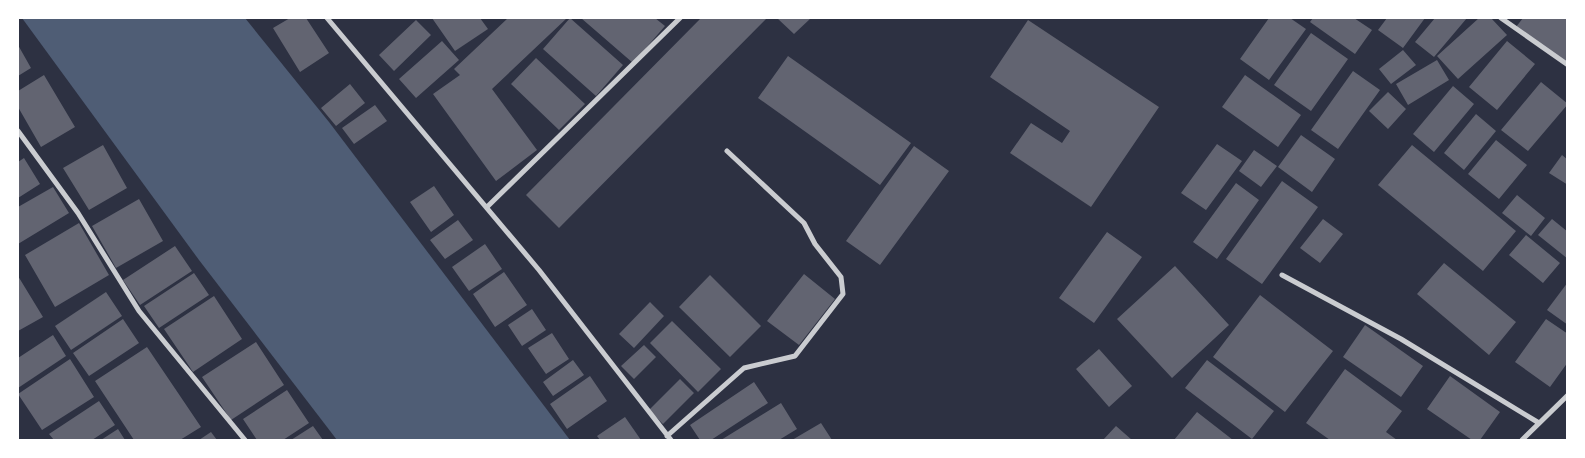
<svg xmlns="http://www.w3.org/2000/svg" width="1585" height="458" font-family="'PT Sans Narrow',sans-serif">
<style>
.water{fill:#4f5d75}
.building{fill:#626471}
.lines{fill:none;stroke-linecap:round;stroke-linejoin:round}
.minor{stroke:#caccd0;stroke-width:5}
</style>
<rect width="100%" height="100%" fill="#2d3142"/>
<path class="water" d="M22,18H245L329,122L570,440H337L199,260Z"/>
<path class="building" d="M290,18H306L329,53L300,72L273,28Z
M432,18H480L488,29L455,51Z
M508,18H567L492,89L537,150L496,181L433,94L460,75L454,69Z
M570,18L623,65L596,96L543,49Z
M581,18H655L665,26L633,63Z
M701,18H767L559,228L526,195Z
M777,18H811L794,34Z
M1269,18H1290L1306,29L1269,80L1240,59Z
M1313,18H1354L1372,30L1355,54L1310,22Z
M1387,18H1425L1403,48L1378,30Z
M1435,18H1467L1434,57L1415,42Z
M1479,18H1491L1507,35L1458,79L1437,56Z
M1523,18H1568V63L1516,27Z
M416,20L431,35L394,71L379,55Z
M1028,20L1159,107L1091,207L1010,153L1031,123L1062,143L1070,131L990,77Z
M1311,33L1348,59L1311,111L1274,85Z
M442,41L459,60L416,98L399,79Z
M1507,41L1535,64L1497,110L1469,87Z
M18,45L31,68L18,76Z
M1403,50L1416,65L1391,84L1379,69Z
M788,56L911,143L880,185L758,98Z
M536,58L585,104L559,130L511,84Z
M1437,60L1449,80L1408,105L1396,84Z
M1353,71L1380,90L1338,149L1311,130Z
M44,75L75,127L41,147L18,107V91Z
M1245,75L1301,115L1278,147L1222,107Z
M1541,82L1568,104L1528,151L1501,130Z
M350,84L365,103L336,126L321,108Z
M1453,86L1474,104L1434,152L1413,134Z
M1388,92L1406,109L1388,129L1369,111Z
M375,105L387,121L354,144L342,128Z
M1476,114L1496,131L1464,170L1444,153Z
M1301,135L1335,159L1312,192L1278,167Z
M1496,140L1527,165L1499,199L1468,174Z
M1217,144L1242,161L1206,210L1181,193Z
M103,145L127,188L89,210L63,168Z
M1412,145L1516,231L1483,271L1378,185Z
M914,146L949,171L880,265L846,241Z
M1254,150L1277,166L1261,187L1239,171Z
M1562,155L1568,160V185L1549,173Z
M24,158L40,184L18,198V162Z
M1282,181L1318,207L1262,284L1226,259Z
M1236,183L1259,200L1217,259L1193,242Z
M434,186L454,215L431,232L410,202Z
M53,187L69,213L18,244V207Z
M1517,195L1545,218L1531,236L1502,213Z
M139,199L163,241L116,268L92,226Z
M1323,219L1343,234L1320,263L1300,248Z
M1552,219L1568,232V259L1538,235Z
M458,220L473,240L445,259L430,240Z
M79,223L109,275L55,307L25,255Z
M1107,232L1142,257L1094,323L1059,298Z
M1526,235L1560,263L1543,283L1509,255Z
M485,244L502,269L469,291L452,267Z
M175,246L192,271L140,305L123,280Z
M1444,263L1516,322L1489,355L1417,294Z
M1175,266L1229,325L1172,378L1117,319Z
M504,272L527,305L495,327L473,294Z
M194,273L209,295L159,328L144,306Z
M804,274L835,299L799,345L767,321Z
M710,275L761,326L730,357L679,307Z
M18,276L43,317L18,331Z
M1568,282V325L1547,310Z
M106,292L122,316L71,350L55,326Z
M1260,295L1333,351L1285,412L1213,357Z
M214,296L242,339L193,372L164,329Z
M650,302L664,316L634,348L619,334Z
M532,309L546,330L522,346L508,325Z
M123,319L139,343L89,376L73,353Z
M1546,319L1568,334V362L1550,387L1515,362Z
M672,321L721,369L698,392L650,343Z
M1365,325L1423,366L1401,397L1343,357Z
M552,333L569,359L546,374L528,348Z
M53,335L66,356L18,388V358Z
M256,342L284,385L231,420L202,377Z
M644,345L656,357L634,379L621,366Z
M147,347L201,427L180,440H134L95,381Z
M1099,349L1132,386L1109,407L1076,369Z
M70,359L94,397L42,430L18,394Z
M573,360L584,375L553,396L543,382Z
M1207,360L1274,411L1252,439L1185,388Z
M1345,369L1402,411L1386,432L1397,440H1330L1306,423Z
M590,376L607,401L567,429L550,404Z
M1450,376L1500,412L1480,440H1472L1427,409Z
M680,379L694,393L663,424L649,410Z
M754,382L768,403L711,440H700L690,425Z
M287,390L309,423L283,440H257L243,419Z
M99,401L115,425L92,440H54L49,434Z
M781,403L797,429L779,440H721Z
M1197,412L1233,440H1174Z
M625,417L641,440H600L597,436Z
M821,423L832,440H792Z
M313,426L323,440H291Z
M1116,426L1132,440H1103Z
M118,429L125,440H101Z
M211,432L217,440H199Z"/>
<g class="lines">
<path class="minor" d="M327,18L539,270L671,440
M1501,18L1568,65
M18,131L78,213L139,311L245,440
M487,207L680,18
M1282,275L1401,339L1539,423
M667,436L744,368L795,356L843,294L841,277L815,244L804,223L727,151
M1522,440L1568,395"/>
</g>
<rect width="1585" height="458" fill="none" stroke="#ffffff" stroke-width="38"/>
</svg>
